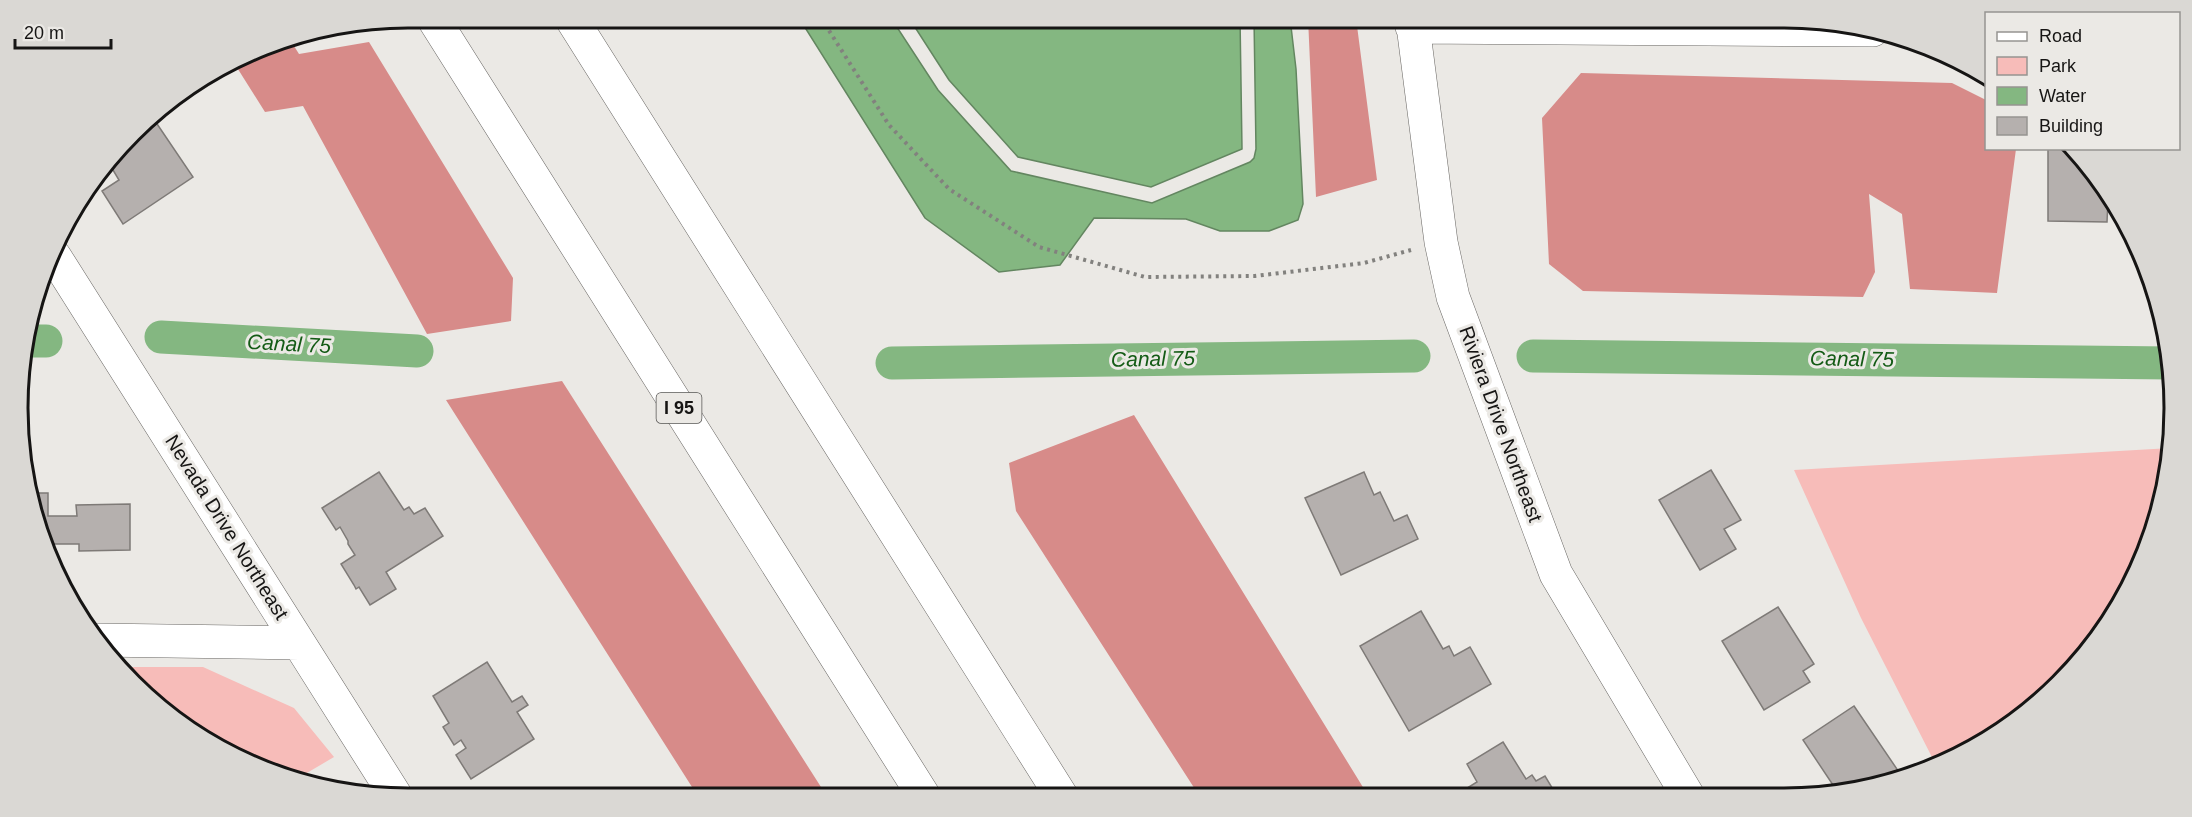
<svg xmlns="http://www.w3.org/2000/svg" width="2192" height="817" font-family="Helvetica,sans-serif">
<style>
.green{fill:#f7bcb9}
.forest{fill:#d78b89}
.water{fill:#84b781;stroke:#638660;stroke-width:1.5}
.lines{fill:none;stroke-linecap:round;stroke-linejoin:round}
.canal{stroke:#84b781;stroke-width:33}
.building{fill:#b5b0ae;stroke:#7e7a77;stroke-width:1.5}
.minor-casing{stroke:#6a6865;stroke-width:34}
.highway-casing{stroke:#6a6865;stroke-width:34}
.path{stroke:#82817e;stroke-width:4;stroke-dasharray:3 4.5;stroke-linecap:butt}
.minor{stroke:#fff;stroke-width:33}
.highway{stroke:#fff;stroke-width:33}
.labels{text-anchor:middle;stroke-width:6;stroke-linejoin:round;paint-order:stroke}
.shield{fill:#ebe9e5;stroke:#565553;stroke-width:1.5}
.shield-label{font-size:18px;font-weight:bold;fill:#161514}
.street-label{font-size:20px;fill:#161514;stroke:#ebe9e5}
.water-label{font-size:21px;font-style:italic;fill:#135b15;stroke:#ebe9e5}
.rim{fill:none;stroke:#161514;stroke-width:3}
</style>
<rect width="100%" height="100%" fill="#ebe9e5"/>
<path class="green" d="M2171,448L2161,510L2122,604L2041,702L1956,759L1936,765L1861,618L1794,470Z
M123,667H203L294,708L334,757L295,780L171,719Z"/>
<path class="forest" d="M1308,18H1356L1377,180L1316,197Z
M289,38L299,54L369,42L513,278L511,321L427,334L303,106L265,112L236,66L283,39Z
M1581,73L1952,83L1986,100V148L2016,149L1997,293L1910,289L1902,214L1869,194L1875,272L1863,297L1583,291L1549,264L1542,118Z
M562,381L828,798H699L446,400Z
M1134,415L1369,797H1200L1016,511L1009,463Z"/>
<path class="water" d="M799,18H891L938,90L1011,171L1152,203L1250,162L1254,158L1256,149L1254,18H1290L1296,69L1303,204L1298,220L1269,231H1220L1186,219L1094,218L1060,265L999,272L925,218Z
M909,18H1240L1242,149L1151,187L1018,157L949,80Z"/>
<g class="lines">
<path class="canal" d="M161,337L417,351
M27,341H46
M1533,356L2171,363
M892,363L1414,356"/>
</g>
<path class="building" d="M151,115L193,177L123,224L102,191L119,180L110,165Z
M2048,148H2074L2077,151L2112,200H2108L2107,222L2048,221Z
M1711,470L1741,520L1724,529L1736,549L1700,570L1659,500Z
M379,472L404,510L409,507L414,514L425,508L443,536L386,572L396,589L370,605L359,587L356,589L354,585L341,564L355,555L348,544V541L340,527L336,530L322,508Z
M1364,472L1374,495L1380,492L1394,521L1407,515L1418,539L1341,575L1305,498Z
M29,493H48V516H77L76,505L130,504V550L79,551V544H50Z
M1778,607L1814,664L1803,671L1810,682L1764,710L1722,641Z
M1421,611L1443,649L1449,646L1454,656L1470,647L1491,684L1409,731L1360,646Z
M487,662L512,702L522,696L528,705L517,712L534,739L471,779L456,755L466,748L461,740L454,745L443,727L449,723L433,696Z
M1854,706L1901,775L1839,794L1803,740Z
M1503,742L1526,779L1532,775L1536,781L1545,776L1557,796H1468L1464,790L1477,782L1467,764Z"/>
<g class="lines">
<defs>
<path id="minor" d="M1412,18L1441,242L1453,297L1556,574L1688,796
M1412,27L1873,30
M55,257L397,798
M97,640L299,643"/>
<path id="highway" d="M433,18L925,798
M571,18L1062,797"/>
</defs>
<use href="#minor" class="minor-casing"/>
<use href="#highway" class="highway-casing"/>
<path class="path" d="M821,18L889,125L949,189L1039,247L1145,277L1255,276L1364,263L1411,250"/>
<use href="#minor" class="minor"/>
<use href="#highway" class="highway"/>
</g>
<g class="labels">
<rect class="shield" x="656.5" y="393" width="45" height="30" rx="4.5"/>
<g class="shield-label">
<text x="679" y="414">I 95</text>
</g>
<g class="street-label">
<text transform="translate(1501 424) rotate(70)" y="7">Riviera Drive Northeast</text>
<text transform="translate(227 527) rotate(58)" y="7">Nevada Drive Northeast</text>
</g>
<g class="water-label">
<text transform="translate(289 344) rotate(3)" y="7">Canal 75</text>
<text transform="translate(1153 359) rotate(-1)" y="7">Canal 75</text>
<text transform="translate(1852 359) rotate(1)" y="7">Canal 75</text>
</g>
</g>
<path d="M0 0H2192V817H0ZM408 28H1784A380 380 0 0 1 2164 408V408A380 380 0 0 1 1784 788H408A380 380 0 0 1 28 408V408A380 380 0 0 1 408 28Z" fill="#dad8d4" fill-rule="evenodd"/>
<path class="rim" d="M408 28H1784A380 380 0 0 1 2164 408V408A380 380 0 0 1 1784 788H408A380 380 0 0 1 28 408V408A380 380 0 0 1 408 28Z"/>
<rect x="1985" y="12" width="195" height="138" fill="#ebe9e5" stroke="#969491" stroke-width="1.5"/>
<rect x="1997" y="32" width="30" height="9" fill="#ffffff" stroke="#969491" stroke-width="1.5"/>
<text x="2039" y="42" font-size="18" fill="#161514">Road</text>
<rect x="1997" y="57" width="30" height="18" fill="#f7bcb9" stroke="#969491" stroke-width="1.5"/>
<text x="2039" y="72" font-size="18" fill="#161514">Park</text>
<rect x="1997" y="87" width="30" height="18" fill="#84b781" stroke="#969491" stroke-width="1.5"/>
<text x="2039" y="102" font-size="18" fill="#161514">Water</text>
<rect x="1997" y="117" width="30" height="18" fill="#b5b0ae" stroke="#969491" stroke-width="1.5"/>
<text x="2039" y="132" font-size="18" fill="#161514">Building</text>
<path d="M15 39v9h96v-9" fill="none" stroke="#161514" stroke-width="3"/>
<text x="24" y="39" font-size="18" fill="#161514" stroke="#ebe9e5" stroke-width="4.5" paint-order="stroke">20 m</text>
</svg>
